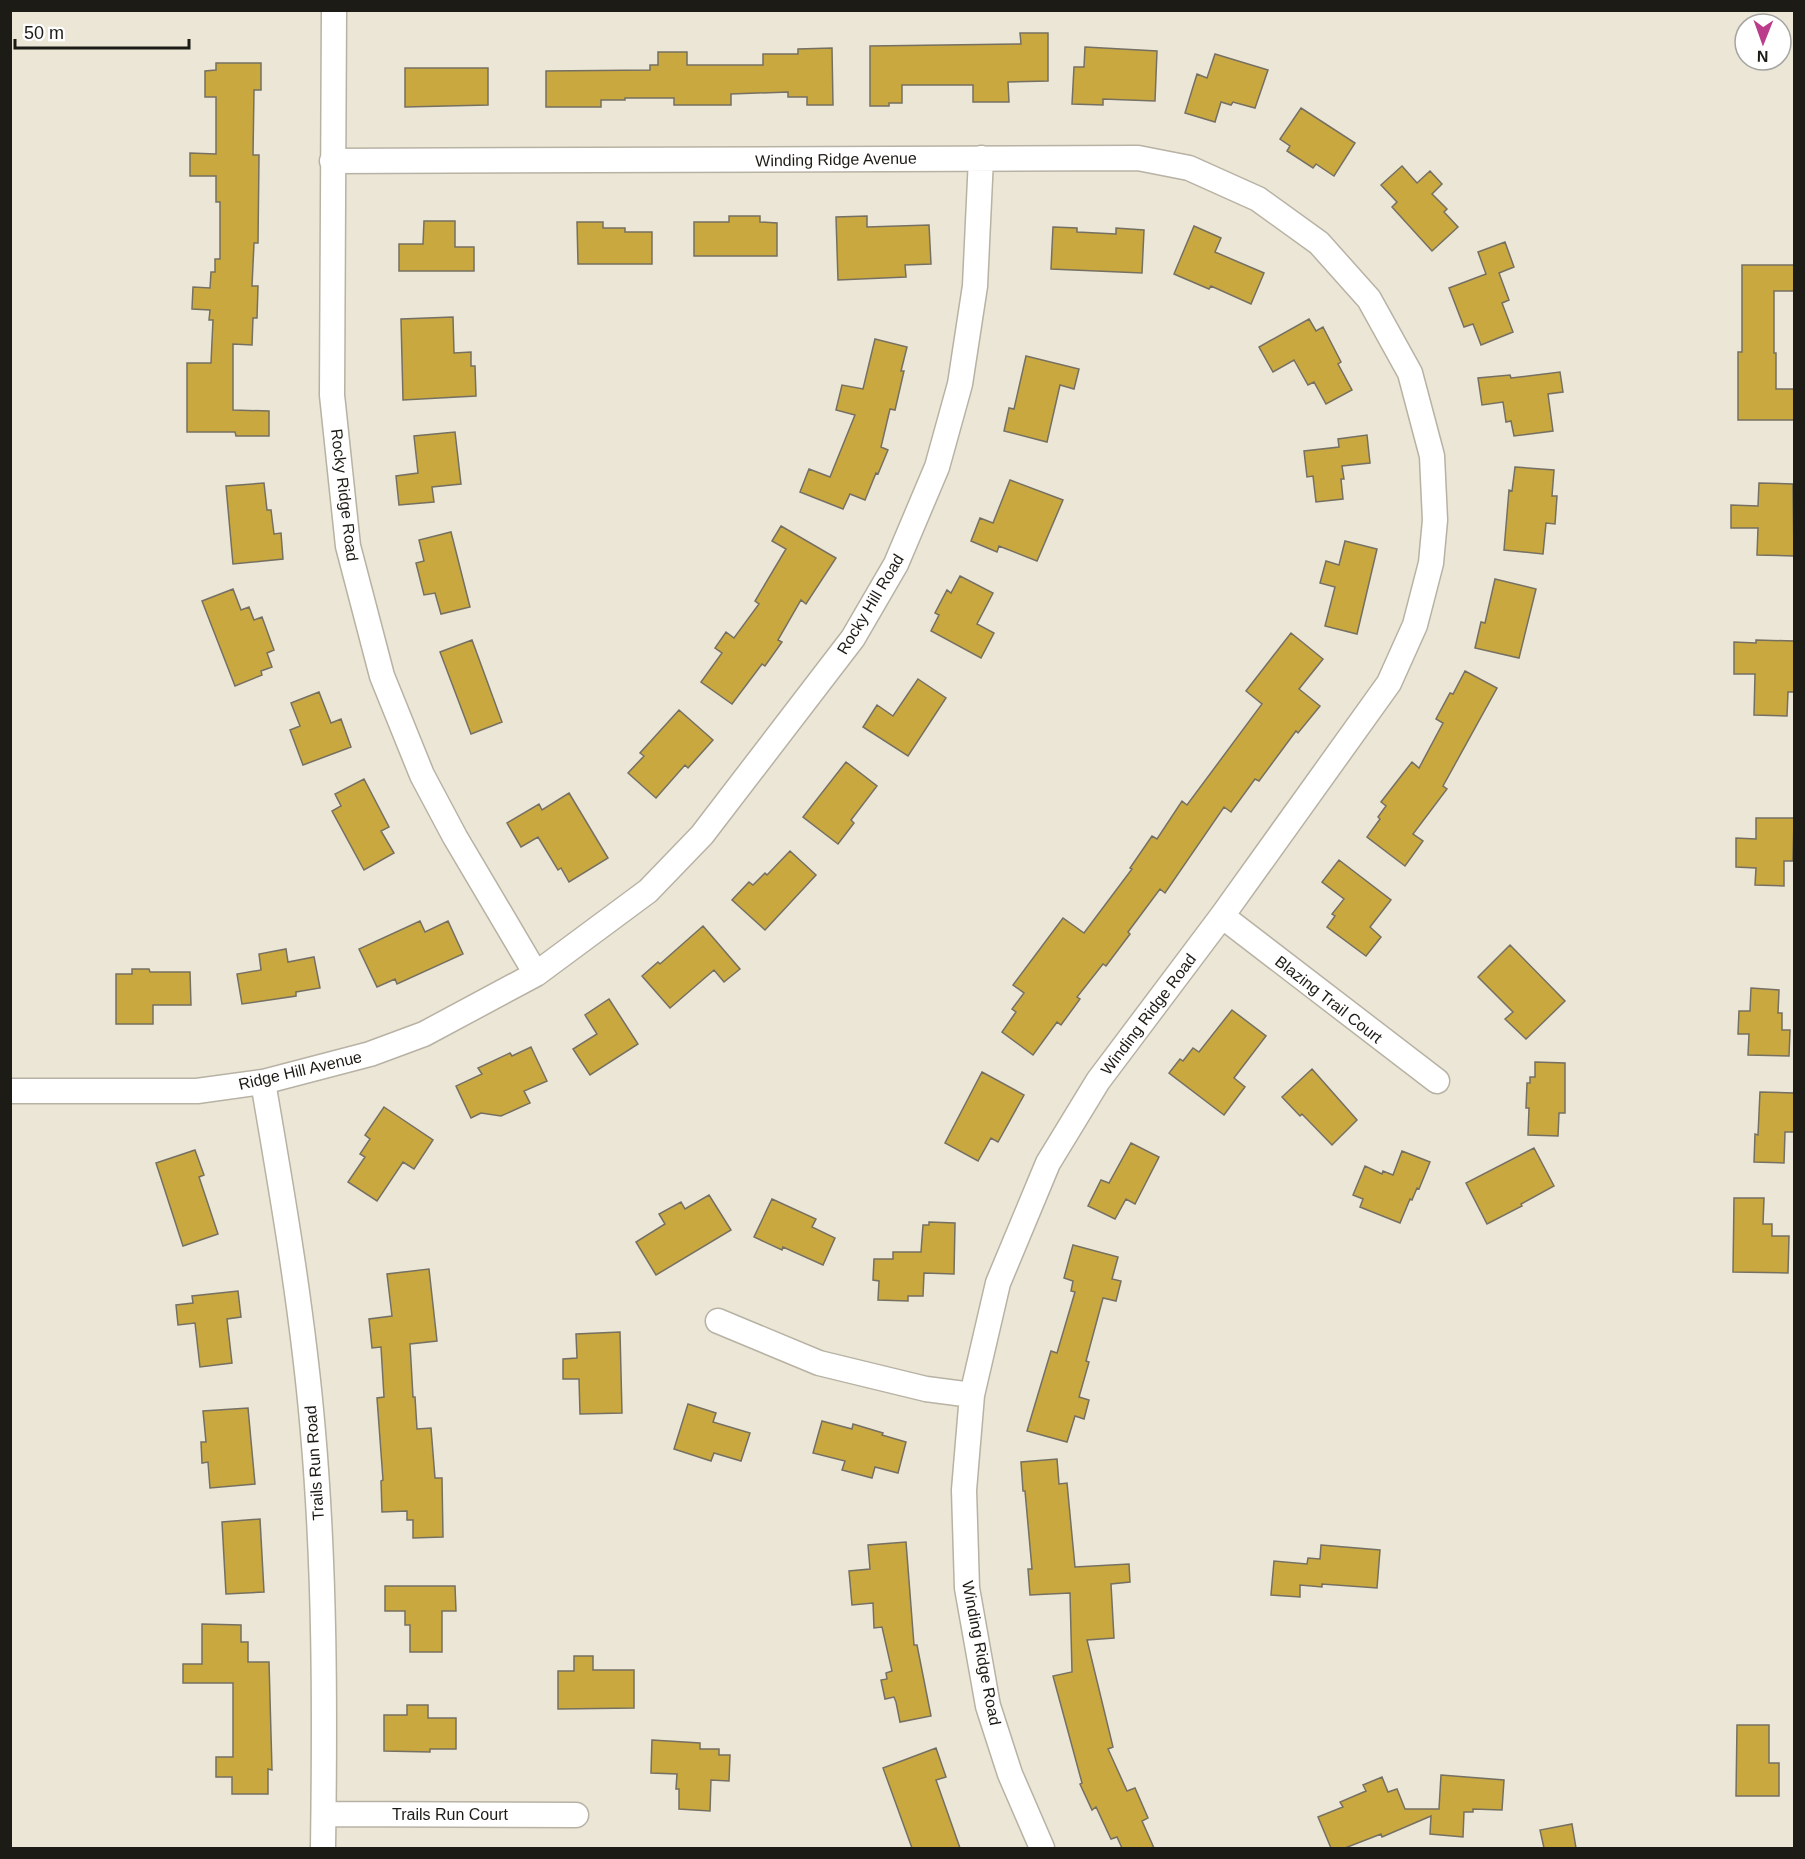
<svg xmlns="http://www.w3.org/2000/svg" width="1805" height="1859" font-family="Helvetica,sans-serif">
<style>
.building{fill:#caa840;stroke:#757062;stroke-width:1.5}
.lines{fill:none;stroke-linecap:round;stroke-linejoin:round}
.minor-casing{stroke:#b8b2a4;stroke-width:27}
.minor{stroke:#fff;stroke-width:24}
.labels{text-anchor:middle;stroke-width:4.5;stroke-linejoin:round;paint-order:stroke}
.street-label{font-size:16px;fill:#1d1b15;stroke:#fff}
</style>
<rect width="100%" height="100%" fill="#ebe6d6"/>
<path class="building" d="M1020,33H1048V81L1008,82L1009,102H973V85H902V103H889V106H870V46L1021,44Z
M1085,47L1157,51L1155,101L1103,99V105L1072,104L1074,67H1084Z
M832,48L833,105H807V97H788V92L731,94V105H674V98H625V100H601V107H546V71L650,70V65H658V52H687V65H763V54H798V49Z
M1215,54L1268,70L1255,108L1233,102L1231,105L1221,102L1215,122L1185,113L1197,74L1207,78Z
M216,63H261V90H254L253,155H259L258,243H254L252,286H258L257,318H253L252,345L233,344V410L269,411V436H236L235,432H187V363H211L213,320H209L210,310L192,309L193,287L210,288L211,272H215V259H220V202H216V176H190V153L216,154V97H205V71L216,70Z
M405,68H488V105L405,107Z
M1301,108L1355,143L1334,176L1316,164L1313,168L1287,151L1290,146L1280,139Z
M1402,166L1417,183L1430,171L1442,184L1432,194L1447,209L1444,212L1458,227L1432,251L1392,207L1397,202L1381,185Z
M729,216H760V222L777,223V256H694V222H729Z
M867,216V227L929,225L931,264L905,265L906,277L838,280L836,217Z
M424,221H455V247H474V271H399V244H423Z
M577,222H603V228H625V232H652V264H578Z
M1194,226L1221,238L1215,252L1264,273L1251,304L1211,286L1209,289L1174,274Z
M1053,227L1077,228V232L1116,234V228L1144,230L1142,273L1051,269Z
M1505,242L1514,267L1499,273L1509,300L1502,303L1513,332L1481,345L1473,324L1464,327L1449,288L1486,274L1478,252Z
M1742,265H1794V291H1774V353H1776V389H1794V420H1738V352H1742Z
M453,317L454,353L471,352V366H475L476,396L403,400L401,319Z
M1309,319L1316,331L1323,327L1341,362L1338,364L1352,390L1326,404L1314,382L1308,385L1294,360L1273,372L1259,347Z
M875,339L907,347L901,371H904L895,410L890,409L881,447L888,450L878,474L876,473L865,500L850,494L843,509L800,492L809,469L830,477L855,415L836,410L842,385L863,389Z
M1026,356L1079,369L1074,389L1060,385L1047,442L1004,431L1009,408L1014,409Z
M1560,372L1563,392L1548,394L1553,431L1514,436L1511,421L1506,422L1503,402L1482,405L1478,378L1510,375L1511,378Z
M455,432L461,484L432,487L434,502L399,505L396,476L418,473L414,436Z
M1367,435L1370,463L1342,466L1344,479H1341L1343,499L1316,502L1313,476L1307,477L1304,451L1339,447L1338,439Z
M1515,467L1554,470L1552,496H1557L1555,524L1546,523L1543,554L1504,550L1509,490L1512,491Z
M1010,480L1063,500L1037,561L999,546L997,552L971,541L980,518L993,523Z
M264,483L267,510H271L274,534L281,533L283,559L233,564L226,486Z
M1759,483L1793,484L1794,556L1757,555L1758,528H1731V505L1758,506Z
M781,526L836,558L806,604L801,600L778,640L782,642L765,666L762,664L732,704L701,682L722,653L715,648L726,632L734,638L759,604L755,601L786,549L772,541Z
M451,532L470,607L441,614L435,593L424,595L416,563L424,561L419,540Z
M1345,541L1377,549L1357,634L1325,626L1335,587L1320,583L1326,561L1339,565Z
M960,576L993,593L977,624L994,633L981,658L931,631L939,615L935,613L947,590L951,593Z
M1495,579L1536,589L1519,658L1475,648L1481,622L1485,623Z
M233,589L241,610L249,607L254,620L262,617L274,650L267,653L272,667L261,671L262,675L235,686L202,601Z
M1291,633L1323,659L1299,689L1320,706L1298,733L1296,731L1259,781L1255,779L1231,812L1224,807L1165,893L1160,889L1128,932L1130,934L1106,966L1103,964L1077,997L1080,999L1061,1025L1057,1022L1033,1055L1002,1032L1016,1012L1012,1009L1024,993L1013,985L1063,918L1084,933L1132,869L1130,868L1152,836L1157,839L1182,801L1187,805L1262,704L1246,691Z
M472,640L502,722L471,734L440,652Z
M1756,640L1794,641V692H1788L1787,716L1754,715L1755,674H1734V642L1756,643Z
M1465,671L1497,688L1443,786L1447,789L1413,834L1423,841L1405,866L1367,837L1380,819L1378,817L1386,806L1381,802L1412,762L1419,768L1443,723L1436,719L1450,693L1453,694Z
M918,679L946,698L908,756L863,727L877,705L893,716Z
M319,692L331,723L341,719L351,747L303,765L290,730L300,726L291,703Z
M679,710L713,740L688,768L685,765L656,798L628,773L644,756L640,753Z
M846,762L877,786L851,820L854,823L838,844L803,817Z
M364,779L389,827L381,831L394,853L364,870L332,811L341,806L335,794Z
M569,793L608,858L569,882L561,868L558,870L538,837L521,847L507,823L539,804L542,810Z
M1756,818H1794L1793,861H1784V886L1755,885L1756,868L1736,867V838L1756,839Z
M790,851L816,875L765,930L732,900L749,882L753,885L765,873L767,875Z
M1339,860L1391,900L1370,927L1381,937L1366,956L1327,927L1335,916L1332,914L1344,899L1322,882Z
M420,921L425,932L448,921L463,954L397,984L395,979L377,987L359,949Z
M703,926L740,969L724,982L714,970L670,1008L642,976L658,962L660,964Z
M1510,945L1565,1001L1526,1039L1505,1019L1513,1012L1478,977Z
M286,949L288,962L314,957L320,988L296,992V996L242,1004L237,974L261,970L259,954Z
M132,969H149L150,972H190L191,1005H153V1024H116V974H132Z
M1751,988L1779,990L1778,1013H1782V1030H1790L1789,1056L1748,1055L1749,1034H1738L1739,1011H1750Z
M609,999L638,1044L590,1075L573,1049L597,1034L585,1015Z
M1232,1010L1266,1036L1234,1078L1245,1087L1224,1115L1169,1073L1180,1059L1183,1061L1193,1048L1199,1052Z
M531,1047L547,1081L524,1091L530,1103L501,1116L481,1113L471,1118L456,1086L482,1074L478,1068L510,1053L512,1056Z
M1535,1062L1565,1063V1113H1559L1558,1136L1528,1135L1529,1108H1526L1527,1083H1530V1077H1535Z
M1312,1069L1357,1120L1332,1145L1302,1114L1300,1116L1282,1097Z
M982,1072L1024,1095L998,1142L991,1138L978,1161L945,1143Z
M1760,1092L1794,1093V1132H1785L1784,1163L1754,1162L1755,1134L1758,1135Z
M384,1107L433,1140L414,1169L403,1162L377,1201L348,1182L365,1157L360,1154L370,1139L365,1135Z
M1131,1143L1159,1157L1135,1204L1126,1199L1115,1219L1088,1206L1101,1180L1109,1183Z
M1534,1148L1554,1186L1521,1204L1522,1206L1487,1224L1466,1183Z
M195,1150L204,1175L199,1177L218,1234L183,1246L156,1163Z
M1402,1151L1430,1162L1419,1189L1417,1188L1412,1200L1410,1199L1400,1223L1360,1207L1363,1199L1353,1195L1365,1166L1382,1174L1383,1171L1393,1175Z
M709,1195L731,1230L656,1275L636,1242L665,1224L659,1214L681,1202L685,1209Z
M1734,1198H1764L1763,1224H1772V1236H1789L1788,1273L1733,1272Z
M772,1199L816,1219L812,1227L835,1238L823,1265L783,1247L782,1250L754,1237Z
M929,1222L955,1223L954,1274L924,1273L923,1296H908V1301L878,1300L879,1281L873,1280L874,1259H893V1252H921L923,1225H929Z
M1073,1245L1118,1257L1112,1279L1121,1281L1116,1301L1103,1298L1086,1361L1089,1362L1079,1397L1089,1400L1084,1419L1075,1416L1067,1442L1027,1431L1051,1351L1057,1353L1075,1292L1071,1291L1073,1281L1064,1278Z
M429,1269L437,1341L410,1344L413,1397H415L417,1429L431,1428L435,1478H442L443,1537L413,1538V1520H407V1511L382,1512L381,1481L383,1480L377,1398L384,1397L381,1347L372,1348L369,1319L392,1316L387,1274Z
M238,1291L241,1317L227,1319L232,1363L200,1367L195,1323L178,1325L176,1305L193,1303L192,1296Z
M620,1332L622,1413L580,1414L579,1379H563V1359L577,1358L576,1334Z
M688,1404L716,1413L713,1422L750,1433L741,1461L714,1453L711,1461L674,1449Z
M248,1408L255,1484L210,1488L208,1462L202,1463L201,1442H206L203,1411Z
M822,1421L852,1429L853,1424L883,1433L882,1435L906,1442L898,1473L875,1467L872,1478L842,1470L845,1461L813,1453Z
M1057,1459L1059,1484L1067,1483L1075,1567L1129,1564L1130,1582L1111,1584L1114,1638L1087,1640L1113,1747L1108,1749L1127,1791L1135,1788L1148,1818L1142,1821L1154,1848H1122L1117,1837L1111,1839L1096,1807L1092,1810L1080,1784L1082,1783L1053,1676L1072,1672L1070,1593L1030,1595L1028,1569H1032L1025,1491H1023L1021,1462Z
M260,1519L264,1592L226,1594L222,1522Z
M906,1542L914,1645H917L931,1716L900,1722L896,1702L894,1697L885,1699L881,1680L887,1679L886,1673L892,1671L882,1627L874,1628L873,1603L852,1605L849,1571L870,1569L868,1545Z
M1321,1545L1380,1550L1377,1588L1322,1584V1587L1300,1585V1597L1271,1595L1274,1561L1307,1564L1308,1558L1320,1559Z
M385,1586H455L456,1611H442V1652H410V1625H405V1611H385Z
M202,1624L241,1625V1642H248V1662H269L272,1770L268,1769V1794H232V1777H216V1757H233V1683H183V1664H202Z
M574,1656H593V1670H634V1708L558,1709V1671H574Z
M407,1705H428V1718H456V1749H430V1752L384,1751V1715H407Z
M1737,1725H1769V1763H1779V1796H1736Z
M652,1740L700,1743V1749H719V1755H730L729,1781L711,1780L710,1811L679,1809V1789H676L677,1774L651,1773Z
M936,1748L946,1777L936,1780L960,1848H912L883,1768Z
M1441,1775L1504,1780L1502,1810L1473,1809V1812H1464L1463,1837L1430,1834L1431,1816L1382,1837L1381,1834L1345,1848H1331L1318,1817L1343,1807L1340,1802L1366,1791L1363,1785L1382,1777L1388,1792L1397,1789L1405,1809H1439Z
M1572,1824L1576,1848H1544L1540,1830Z"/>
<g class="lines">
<defs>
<path id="minor" d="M334,10L332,395L348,546L382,676L422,775L455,837L536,974
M332,161L1138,158L1189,168L1258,199L1319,243L1369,299L1410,373L1432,456L1435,520L1431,563L1415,625L1389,683L1222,916L1098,1081L1048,1163L998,1283L972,1395L964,1490L967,1588L988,1706L1010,1774L1042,1848
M1222,916L1437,1081
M263,1082C283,1198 303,1314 313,1432C325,1570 325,1710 323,1848
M10,1091H197L263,1082L370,1054L424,1034L536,974L648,891L702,835L853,638L896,564L937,467L960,384L975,286L981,158
M718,1321L819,1363L926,1389L972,1395
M324,1814L576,1815"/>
</defs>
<use href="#minor" class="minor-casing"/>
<use href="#minor" class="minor"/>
</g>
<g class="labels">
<g class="street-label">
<text transform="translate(836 159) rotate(-1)" y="6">Winding Ridge Avenue</text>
<text transform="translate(345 495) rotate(83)" y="6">Rocky Ridge Road</text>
<text transform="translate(870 604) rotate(-59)" y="6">Rocky Hill Road</text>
<text transform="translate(1329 999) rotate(38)" y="6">Blazing Trail Court</text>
<text transform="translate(1148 1014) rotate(-53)" y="6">Winding Ridge Road</text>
<text transform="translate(300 1070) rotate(-13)" y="6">Ridge Hill Avenue</text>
<text transform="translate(314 1463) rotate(-94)" y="6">Trails Run Road</text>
<text transform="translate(982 1653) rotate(79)" y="6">Winding Ridge Road</text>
<text x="450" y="1820">Trails Run Court</text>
</g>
</g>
<rect width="1805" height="1859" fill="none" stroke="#1d1b15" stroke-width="24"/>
<g transform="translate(1763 42) rotate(181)"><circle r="28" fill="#ffffff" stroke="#a5a4a1" stroke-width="1.5"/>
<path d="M0-4.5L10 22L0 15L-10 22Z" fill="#ba3c8a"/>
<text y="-9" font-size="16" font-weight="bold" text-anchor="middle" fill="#1d1b15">N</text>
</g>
<path d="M15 39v9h174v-9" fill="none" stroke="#1d1b15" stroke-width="3"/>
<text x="24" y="39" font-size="18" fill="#1d1b15" stroke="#ffffff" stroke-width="4.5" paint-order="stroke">50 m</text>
</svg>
